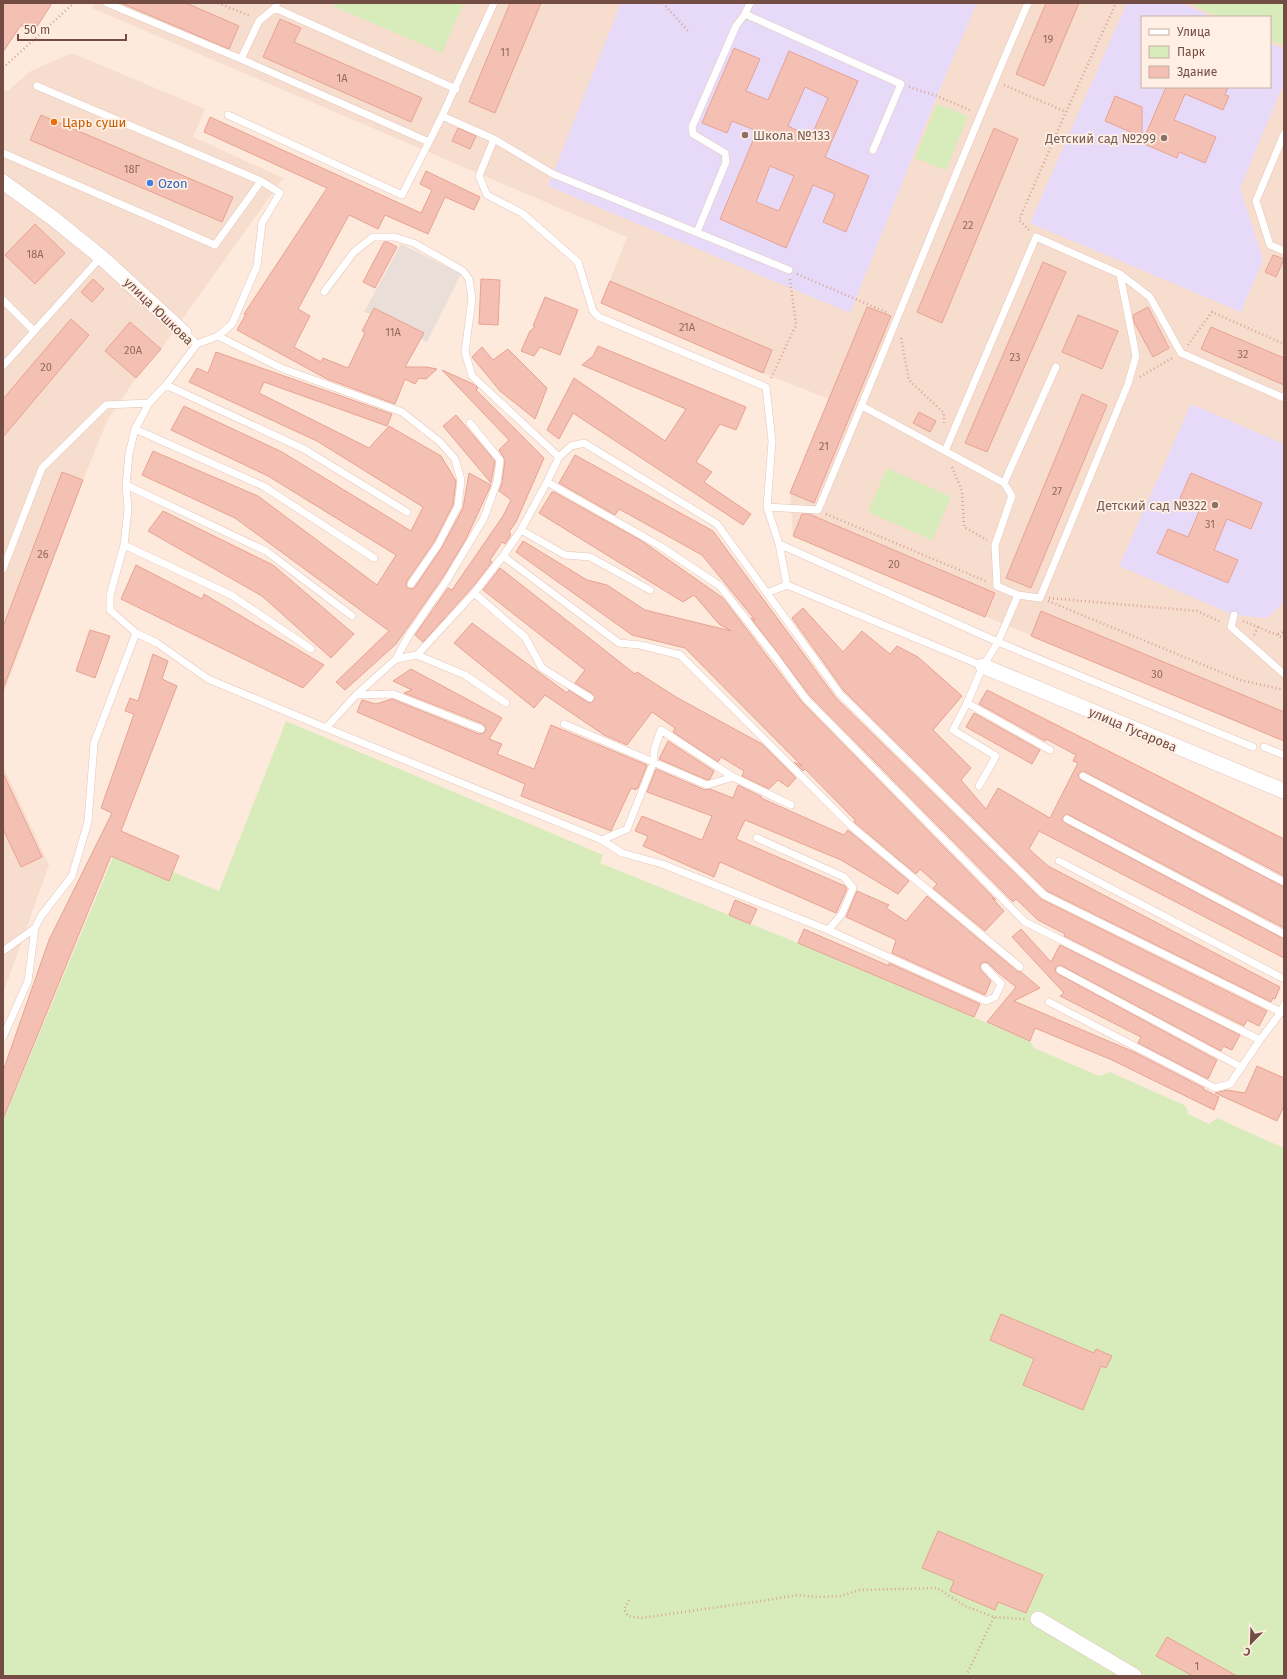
<svg xmlns="http://www.w3.org/2000/svg" width="1287" height="1679" font-family="'Fira Sans',sans-serif">
<style>
.residential{fill:#f7ddcd;fill-rule:evenodd}
.industrial{fill:#eaded9}
.education{fill:#e7daf9}
.green{fill:#d8ebbb}
.building{fill:#f4c0b3;stroke:#e8a292;fill-rule:evenodd}
.lines{fill:none;stroke-linecap:round;stroke-linejoin:round}
.lane-casing{stroke:#e3c6bc;stroke-width:8}
.street-casing{stroke:#e3c6bc;stroke-width:16}
.path{stroke:#d8a397;stroke-width:2.5;stroke-dasharray:1 3;stroke-linecap:butt}
.lane{stroke:#fff;stroke-width:7}
.street{stroke:#fff;stroke-width:15}
.food-dot{fill:#e8710a;stroke:#ffefe4;stroke-width:1.5}
.education-dot{fill:#8d6e63;stroke:#ffefe4;stroke-width:1.5}
.shop-dot{fill:#3f7fe0;stroke:#ffefe4;stroke-width:1.5}
.labels{text-anchor:middle;stroke-width:3.5;stroke-linejoin:round;paint-order:stroke}
.number-label{font-size:11px;fill:#936960}
.food-label{font-size:13px;fill:#c56008;stroke:#ffefe4;text-anchor:start}
.education-label{font-size:13px;fill:#785e54;stroke:#ffefe4;text-anchor:end}
.shop-label{font-size:13px;fill:#366cbe;stroke:#ffefe4;text-anchor:start}
.street-label{font-size:13px;fill:#734c44;stroke:#ffefe4}
</style>
<rect width="100%" height="100%" fill="#fdeadc"/>
<path class="residential" d="M94,3H1284V741L793,536L790,493L829,399L763,373L601,303L627,237L92,8ZM1142,17H1270V87H1142Z
M72,53L205,109L193,137L283,178L161,349L136,378L108,419L83,480L3,695V89L8,91L29,72Z
M3,766L49,865L3,994Z"/>
<path class="industrial" d="M401,244L461,274L427,342L420,339L411,356L362,331L370,314L364,312Z"/>
<path class="education" d="M621,3H977L937,96L850,313L548,186Z
M1127,3H1182L1213,17H1142V87H1270V43L1284,49V83L1240,188L1263,260L1241,312L1030,223Z
M1191,404L1284,444V602L1267,618L1234,615L1119,566Z"/>
<path class="green" d="M334,3H458L463,5L442,53L333,6Z
M1188,3H1283L1284,4V46L1270,40V17H1219Z
M937,104L968,116L946,170L915,158Z
M887,468L951,497L932,540L868,512Z
M286,721L603,855L600,863L798,943L1030,1041L1034,1048L1099,1076L1110,1072L1186,1106L1188,1114L1209,1124L1217,1118L1284,1148V1676H3V1121L113,857L169,881L173,872L219,891Z"/>
<path class="building" d="M3,3H52L33,33L21,25L3,52Z
M121,3H186L239,26L229,49Z
M510,3H541L495,113L469,102Z
M1046,3H1079L1044,86L1016,74Z
M280,19L301,28L294,42L422,98L411,122L263,57Z
M734,48L760,59L746,91L768,100L789,51L858,81L825,157L869,176L846,232L823,222L835,194L813,185L786,248L720,219L757,131L732,121L727,133L702,123ZM805,87L828,98L811,137L788,126ZM770,166L794,176L779,211L756,202Z
M1166,87H1228L1225,95L1229,96L1223,110L1185,94L1174,120L1216,137L1205,163L1179,152L1177,158L1142,143Z
M1115,96L1142,107V137L1105,121Z
M41,115L233,197L222,222L30,140Z
M210,117L421,213L432,190L420,184L426,171L480,197L474,210L445,197L428,234L385,215L378,229L349,215L298,309L310,316L294,347L321,362L323,358L348,368L365,333L362,331L374,308L424,333L405,367H426L437,369L426,379L419,378L415,384L405,379L395,404L327,379L237,330L246,314H244L327,188L204,132Z
M458,128L476,136L470,149L452,141Z
M994,128L1018,139L942,323L917,312Z
M35,224L65,253L35,284L5,255Z
M384,242H388L397,247L375,288L363,282Z
M1273,255L1284,259L1276,277L1265,272Z
M1043,262L1066,272L987,452L965,443Z
M93,279L104,289L92,302L81,292Z
M481,279L500,280L498,325L479,324Z
M610,281L772,350L763,373L601,303Z
M545,297L578,310L560,355L540,347L534,356L521,351L530,331L535,327L533,326Z
M867,307L891,316L814,503L790,493Z
M1148,307L1169,348L1153,357L1134,322L1133,315Z
M1078,315L1118,331L1102,369L1062,352Z
M71,319L89,335L3,437V399Z
M130,322L161,349L136,378L105,351Z
M1211,327L1284,358V385L1201,349Z
M598,346L746,407L736,430L720,424L696,462L712,472L704,482L751,514L743,525L573,413L559,439L547,430L574,378L665,441L686,409L582,365L593,356Z
M482,347L493,360L508,349L547,388L535,419L500,391L472,357Z
M216,352L392,414L387,426L264,382L259,393L369,448L389,426L441,456L456,481L453,505L434,542L407,581L406,586L408,588L413,589L415,587L442,547L463,508L469,473L491,485L466,539L443,577L396,644L345,690L336,682L389,631L235,518L142,475L153,451L258,496L377,585L396,555L268,476L171,430L184,406L282,452L411,531L423,507L317,441L189,382L197,368L208,373Z
M442,370L473,384L478,388L476,390L544,458L516,522L509,532L511,534L509,538L505,544L502,542L490,560L492,562L475,584L423,642L415,635L448,588L452,590L503,516L511,500L499,491L502,483L505,460L499,450L509,440Z
M1082,394L1107,405L1031,588L1006,578Z
M919,412L936,421L930,432L913,423Z
M456,415L495,461L491,483L443,426Z
M575,455L713,531L836,698L1041,899L1267,1011L1259,1026L1247,1020L1244,1026L1064,936L1065,934L1038,920L1016,899L1013,902L810,696L751,618L755,620L702,555L619,509L615,515L559,483Z
M62,472L83,480L3,689V627Z
M1191,473L1262,503L1251,529L1227,519L1214,550L1238,560L1228,583L1157,553L1168,529L1188,537L1201,507L1180,498Z
M552,492H554L642,541L723,598L802,702L996,900L992,898L1004,911L985,931L933,888L937,884L920,869L916,874L854,822L855,820L805,769L803,771L794,762L802,766L685,648L632,635L516,552L523,541L587,580L607,585L645,610L731,631L719,624L694,595L683,602L539,513Z
M163,511L273,565L354,634L331,658L262,596L148,531Z
M802,514H809L995,593L985,617L793,536Z
M136,565L202,599L204,594L324,665L303,688L121,599Z
M500,568L635,674L637,672L676,697L762,744L796,778L788,787L778,780L769,789L742,776L744,771L721,757L718,762L673,732L675,728L652,712L627,745L604,735L545,695L534,708L454,643L472,623L567,693L569,690L589,703L594,700L593,694L575,683L585,670L483,590Z
M803,608L843,652L862,631L890,654L897,646L918,657L962,696L933,730L971,768L961,780L986,809L998,788L1050,818L1078,763L1073,761L1076,755L1046,739L1045,741L979,704L987,690L1284,839V876L1085,772H1081L1078,774L1079,778L1081,780L1284,887V928L1069,815H1065L1062,819L1065,823L1284,939V958L1039,831L1029,849L1048,866L1280,987L1275,999L1273,998L1271,1002L1047,891L844,691L792,618Z
M1041,611L1284,712V741L1031,636Z
M90,630L110,636L95,678L76,671Z
M153,654L168,661L162,679L177,686L121,831L179,856L169,881L111,856L3,1119V1071L49,940L112,813L101,808L134,714L125,711L130,698L138,701Z
M411,669L502,718L489,739L502,744L497,754L534,769L551,725L647,765L638,788H636V790L631,788L611,831L521,796L525,784L357,712L362,700L376,704L392,699L479,734L484,733L486,728L483,724L404,693L412,690L393,681Z
M974,713L1040,750L1032,764L966,727Z
M668,741L714,771L710,779L707,780L659,759Z
M656,769L705,790L710,789L733,798L738,785L762,797L761,798L844,835L848,830L909,881L898,894L841,860L745,820L736,839L845,886L847,889L836,913L720,862L714,877L643,846L648,836L635,831L642,816L702,840L712,816L647,792Z
M3,773L42,857L21,867L3,829Z
M857,891L889,905L886,908L906,921L927,896L1017,971L1021,972L1040,988L1014,1001L1134,1052L1204,1088L1203,1089L1219,1097L1214,1110L1112,1060L1035,1028L1030,1041L987,1022L1016,987L996,971L988,963L983,962L980,965V969L991,981L985,995L892,953L896,940L846,917Z
M735,900L757,909L750,924L729,915Z
M804,929L889,966V963L980,1004L974,1017L798,943Z
M1021,929L1051,962L1060,945L1240,1035L1232,1050L1223,1046L1221,1051L1062,966L1059,965L1056,967L1055,971L1058,974L1217,1060L1208,1079L1138,1043L1141,1037L1060,996L1064,993L1012,937Z
M1257,1066L1284,1078V1106L1277,1121L1215,1093L1227,1090L1245,1093Z
M1001,1314L1094,1353L1096,1349L1112,1356L1106,1368L1101,1366L1083,1410L1023,1385L1034,1359L990,1340Z
M938,1531L1043,1575L1026,1613L998,1602L995,1610L950,1591L954,1581L922,1568Z
M1167,1637L1237,1676H1193L1156,1656Z"/>
<g class="lines">
<defs>
<path id="lane" d="M107,3L241,59L259,21L275,8L277,3
M494,3L442,116L494,139L553,174L789,270
M275,8L456,89
M745,14L901,84L873,150
M241,59L429,142L442,116
M228,115L402,195L429,142
M1284,134L1256,201L1270,245L1284,251
M494,139L479,176L487,195L522,213L578,262L593,311L599,317L766,387L772,441L767,507L779,544L787,585L983,666
M3,153L215,245L261,181L37,86
M697,232L726,162L725,153L693,134L692,127L736,26L745,14L750,3
M324,292L354,252L373,237H394L414,243L463,271L469,279L472,299L465,352L472,376L559,457
M3,300L34,331
M184,333L197,344L166,385L149,403L135,429L129,454L126,485L128,509L124,545L110,595V610L136,633L157,643L208,679L326,728L356,695L396,659L417,655L474,593L503,556L521,530L547,482L660,546L720,586L777,659L806,699L1025,922L1260,1040L1281,1012L1284,1005
M218,336L281,368L402,412L440,442L455,459L461,480L458,506L438,545L411,584
M197,344L218,336L232,324L257,266L262,223L280,193L261,181
M3,366L101,257
M166,385L304,449L407,512
M862,406L1004,483L1012,496L995,545L997,586L1018,595L998,642L983,666L967,703L953,730L996,756L979,786
M135,429L263,486L374,558
M945,451L1036,237L1120,274L1150,297L1181,353L1284,398
M547,482L559,457L571,446L584,443L717,524L767,593L787,585
M1004,483L1056,367
M126,485L266,551L352,616
M767,507L818,510C889,342 955,171 1028,3
M521,530L565,555L590,557L650,590
M779,544L998,642L1253,747
M124,545L231,595L311,649
M503,556L619,643L640,645L680,655L851,826L1020,967
M3,569L42,468L106,405L149,403
M474,593L525,637L542,668L590,698
M767,593L840,694L1044,895L1281,1012
M1018,595L1040,598L1128,384L1136,356L1120,274
M1234,615L1231,627L1284,674
M417,655L465,675L506,703
M396,659L409,635L447,580L484,518L497,482L500,460L470,423
M356,695L393,694L481,729
M967,703L1050,750
M564,724L707,785L733,777
M326,728L602,840L622,853L662,864L828,930L986,1001L995,997L1001,984L985,967
M1264,747L1284,755
M1083,776L1284,882
M1067,819L1284,934
M757,838L844,877L853,888L842,914L828,930
M602,840L627,829L654,761V750L661,730L733,777L791,805
M1059,861L1284,979
M3,951L35,928
M1060,970L1241,1067
M1049,1002L1215,1088L1230,1084L1260,1040
M3,1037L28,981L35,928L41,916L72,876L88,822L94,743L136,633"/>
<path id="street" d="M3,182L54,219L101,257L184,333
M983,666L1284,791
M1038,1619L1134,1676"/>
</defs>
<use href="#lane" class="lane-casing"/>
<use href="#street" class="street-casing"/>
<path class="path" d="M218,3L250,16
M663,3L688,31
M3,68L74,3
M1004,85L1066,112
M909,87L937,96L972,111
M1029,230L1019,220L1066,112L1116,3
M797,274L888,313
M901,338L909,380L944,413V423
M1188,345L1212,312L1284,344
M1140,377L1172,358
M771,378L796,325L790,279
M952,467L962,491L964,527L987,540
M826,514L988,582
M1049,598L1197,611L1221,622
M1048,601L1240,680L1284,690
M1243,621L1258,627L1254,635
M1258,627L1277,635L1284,639
M1278,634L1284,632
M629,1600L624,1609L628,1616L641,1618L768,1600L797,1595L817,1597L840,1596L860,1590L937,1588L965,1606L994,1617L1025,1619
M966,1676L994,1617"/>
<use href="#lane" class="lane"/>
<use href="#street" class="street"/>
</g>
<circle class="food-dot" cx="54" cy="122" r="4"/>
<g class="education-dot">
<circle cx="745" cy="135" r="4"/>
<circle cx="1164" cy="138" r="4"/>
<circle cx="1215" cy="505" r="4"/>
</g>
<circle class="shop-dot" cx="150" cy="183" r="4"/>
<g class="labels">
<g class="number-label">
<text x="1048" y="43">19</text>
<text x="505" y="56">11</text>
<text x="342" y="82">1А</text>
<text x="132" y="173">18Г</text>
<text x="968" y="229">22</text>
<text x="35" y="258">18А</text>
<text x="687" y="331">21А</text>
<text x="393" y="336">11А</text>
<text x="133" y="354">20А</text>
<text x="1243" y="358">32</text>
<text x="1015" y="361">23</text>
<text x="46" y="371">20</text>
<text x="824" y="450">21</text>
<text x="1057" y="495">27</text>
<text x="1210" y="528">31</text>
<text x="43" y="558">26</text>
<text x="894" y="568">20</text>
<text x="1157" y="678">30</text>
<text x="1197" y="1670">1</text>
</g>
<g class="food-label">
<text x="62" y="127">Царь суши</text>
</g>
<g class="education-label">
<text x="753" y="140" text-anchor="start">Школа №133</text>
<text x="1156" y="143">Детский сад №299</text>
<text x="1207" y="510">Детский сад №322</text>
</g>
<g class="shop-label">
<text x="158" y="188">Ozon</text>
</g>
<g class="street-label">
<text transform="translate(159 311) rotate(44)" y="5">улица Юшкова</text>
<text transform="translate(1133 729) rotate(23)" y="5">улица Гусарова</text>
</g>
</g>
<rect width="1287" height="1679" fill="none" stroke="#734c44" stroke-width="8"/>
<rect x="1141" y="16" width="130" height="72" fill="#ffefe4" stroke="#c7aea4"/>
<rect x="1149" y="29" width="20" height="6" fill="#ffffff" stroke="#c7aea4"/>
<text x="1177" y="36" font-size="12" fill="#734c44">Улица</text>
<rect x="1149" y="46" width="20" height="12" fill="#d8ebbb" stroke="#c7aea4"/>
<text x="1177" y="56" font-size="12" fill="#734c44">Парк</text>
<rect x="1149" y="66" width="20" height="12" fill="#f4c0b3" stroke="#c7aea4"/>
<text x="1177" y="76" font-size="12" fill="#734c44">Здание</text>
<g transform="translate(1251 1643) rotate(203)" stroke="#ffefe4" stroke-width="3" paint-order="stroke">
<path d="M0-3L7 15L0 10L-7 15Z" fill="#734c44"/>
<text y="-6" font-size="11" font-weight="bold" text-anchor="middle" fill="#734c44">С</text>
</g>
<path d="M18 34v6h108v-6" fill="none" stroke="#734c44" stroke-width="2"/>
<text x="24" y="34" font-size="12" fill="#734c44" stroke="#ffefe4" stroke-width="3" paint-order="stroke">50 m</text>
</svg>
